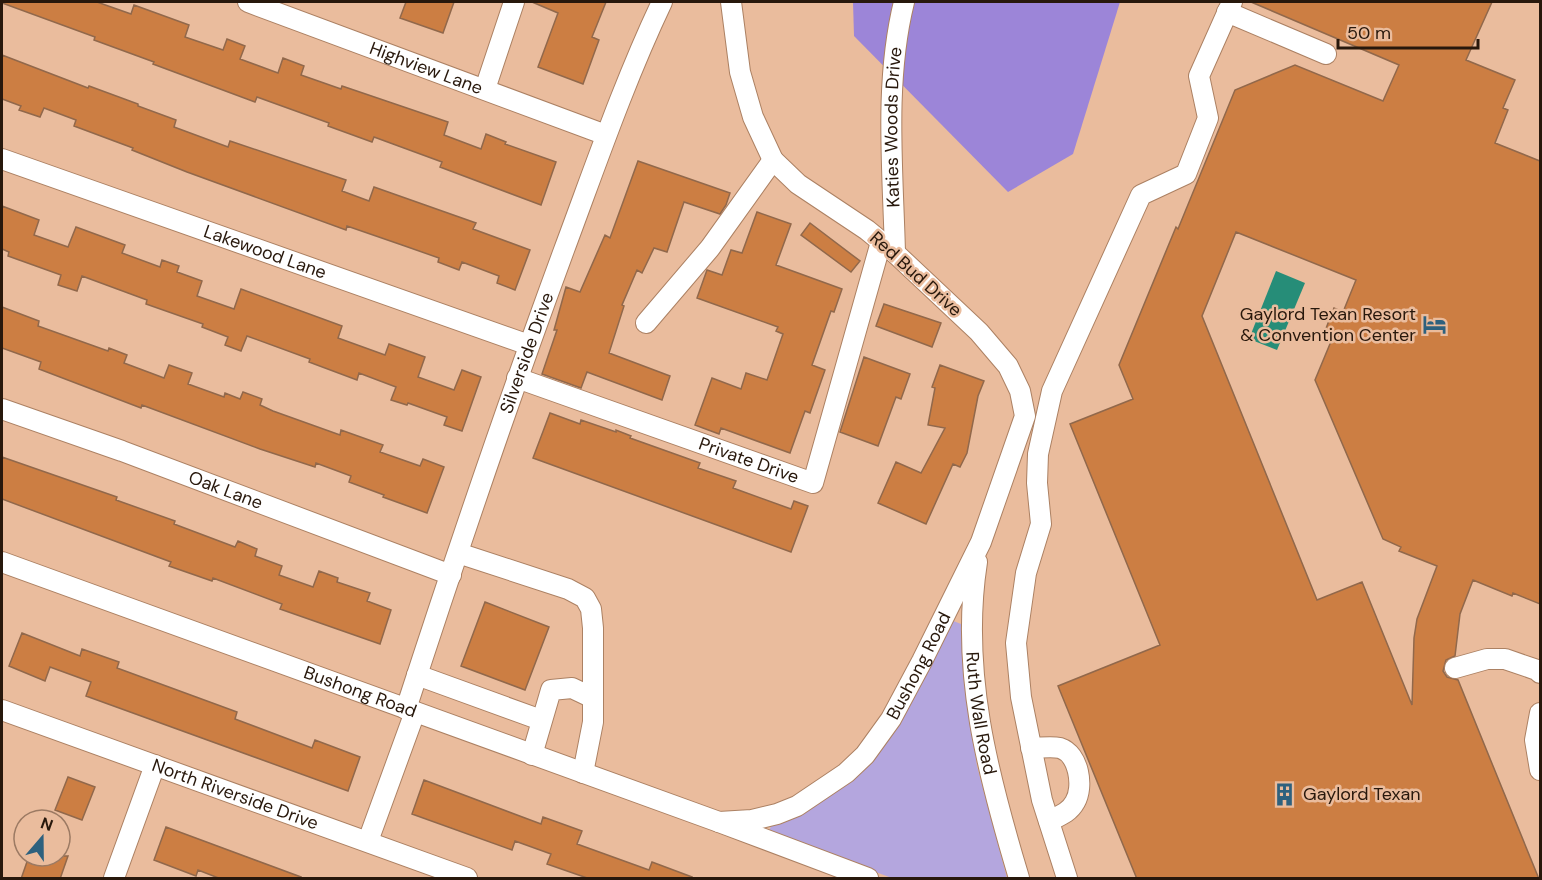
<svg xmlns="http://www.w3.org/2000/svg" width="1542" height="880" font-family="'DM Sans',sans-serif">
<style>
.green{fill:#b4a6de}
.forest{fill:#9c85d8}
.water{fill:#268d78}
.building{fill:#cc7e43;stroke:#91684b;stroke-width:1.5;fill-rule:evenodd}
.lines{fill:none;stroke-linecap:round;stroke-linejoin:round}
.minor-casing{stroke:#ac8163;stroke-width:22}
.minor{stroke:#fff;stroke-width:20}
.labels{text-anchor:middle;stroke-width:5;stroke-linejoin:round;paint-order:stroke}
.street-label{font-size:18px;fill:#28180c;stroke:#eabc9d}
.poi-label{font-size:18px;fill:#28180c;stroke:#eabc9d;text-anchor:end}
</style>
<rect width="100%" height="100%" fill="#eabc9d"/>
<path class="green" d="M951,620L961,624L965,686L977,766L1007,878H892L768,833L772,824L807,809L858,776L889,737Z"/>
<path class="forest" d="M853,2H1120L1073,154L1008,192L854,36Z"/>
<path class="water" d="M1276,271L1305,283L1277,350L1249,339Z"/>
<path class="building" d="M2,2H97L131,14L134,5L189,25L185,37L223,50L227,39L245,46L240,59L278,73L283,58L304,66L301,75L341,89L342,86L448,122L444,135L481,149L486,134L506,142L505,144L556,162L541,205L440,167L442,162L374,137L372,142L328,126L329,123L257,97L255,102L153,64L154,62L94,40L95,37L2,3Z
M406,2H454L443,33L400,18Z
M532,2H606L592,37L599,40L583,84L538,67L558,13Z
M1251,2H1492L1466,60L1515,80L1503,108L1508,110L1495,143L1540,161V604L1513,593L1512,596L1473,580L1460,614L1455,656L1446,660L1443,671L1447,677L1458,680L1539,879H1137L1058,686L1160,645L1070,424L1133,399L1119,365L1176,227L1178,229L1235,90L1295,65L1383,101L1399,65ZM1236,232L1356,280L1343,312L1334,308L1323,336L1332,339L1315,380L1383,539L1401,547L1399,551L1437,566L1417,619L1414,638L1412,705L1362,582L1317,600L1202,316Z
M2,55L88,88L89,86L138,104V106L176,120L174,127L228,147L230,141L346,180L342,191L369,201L374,187L476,223L473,229L530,250L515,290L497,283L499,276L462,262L459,270L438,262L439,258L402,245L347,226L346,230L187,172L132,150L133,148L74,126L76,120L44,108L40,117L19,110L21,106L2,99Z
M638,161L730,193L726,205L720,214L684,202L667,252L654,248L642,273L637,270L622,305L624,306L609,353L670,376L662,400L587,372L581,388L542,374L557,330H554L566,287L580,292L605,235L610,238Z
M2,206L39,220L34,235L68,247L76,227L125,245L122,253L160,267L162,260L179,266L177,272L202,281L197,296L234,309L241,289L342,326L338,338L385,355L389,344L425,357L418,377L454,390L462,370L481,377L462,431L444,425L447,417L408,403L407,405L391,400L396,387L359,373L357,380L309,362L310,359L247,336L241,351L225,345L228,337L202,327L203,324L146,304L147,300L82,276L77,291L58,285L61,275L8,256L9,252L2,249Z
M757,212L791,224L776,265L842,289L834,312L831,311L812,365L825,370L810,413L805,411L790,453L721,428L719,434L695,425L712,378L741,389L746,373L767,380L783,334L776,331L778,327L697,298L707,270L722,275L731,250L742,253Z
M810,223L860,261L851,272L801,235Z
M884,304L941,323L932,347L876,326Z
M2,307L39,321L38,326L108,351L109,348L127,355L124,363L164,378L169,365L192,373L188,384L224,397L225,393L240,399L243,392L262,399L260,405L273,411L340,435L341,430L383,445L380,452L420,466L423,459L444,467L427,513L383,497L384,495L349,482L351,476L316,463L315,467L260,449L142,405L141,408L39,369L41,362L2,348Z
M864,357L910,374L901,399L896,397L878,446L840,432Z
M940,365L984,381L978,396L967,453L960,467L953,464L926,524L878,503L896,462L921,473L945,428L928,425L935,388L932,387Z
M550,413L580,424L581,420L616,432V430L631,436L630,438L700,463L698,468L736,481L733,488L791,509L794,501L808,506L791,552L533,458Z
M2,457L117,497L116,500L175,521L174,524L235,547L238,541L257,549L255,556L282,566L279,575L313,587L319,571L338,578L337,582L370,593L367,601L391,610L380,644L280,609L282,604L213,578L212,581L169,566L171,562L2,499Z
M485,602L549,627L525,690L461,666Z
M22,633L80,656L82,649L119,662L117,668L237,712L235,719L312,748L315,740L360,757L348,791L86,696L91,682L50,667L45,681L9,666Z
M68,777L95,787L82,820L55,810Z
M424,780L541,824L543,817L582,831L577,844L649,870L652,862L692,877L691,879H590L547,864L551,854L515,841L512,850L412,814Z
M166,827L301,877L300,879H221L198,870L196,876L154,860Z
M29,856H68L60,879H21Z"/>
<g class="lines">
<defs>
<g id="minor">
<path id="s1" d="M248,2L606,135"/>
<path d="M1227,12L1326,54"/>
<path d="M485,89L514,2"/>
<path id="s2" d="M2,159L529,345"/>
<path id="s3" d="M895,253C893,170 884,83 904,2"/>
<path d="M646,323L710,248L773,160"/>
<path id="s4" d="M517,378L813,483L881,242"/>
<path id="s5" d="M2,409L122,451L451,575"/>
<path d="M458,553L568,589L585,598L591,609L593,628V722L583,773"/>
<path id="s6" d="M2,562L719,822L868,878"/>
<path id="s7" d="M977,562C960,671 988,775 1019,878"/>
<path d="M1455,668L1487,659H1505L1537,670L1540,673"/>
<path d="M417,675L541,720"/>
<path id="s8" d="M406,709C456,555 508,402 564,250C595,167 624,82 662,2"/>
<path id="s9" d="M2,710L467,878"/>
<path d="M1540,713L1535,740L1540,770"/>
<path d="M1031,748C1040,748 1051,746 1060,748C1079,754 1084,787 1075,802C1069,813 1059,816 1049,821"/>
<path d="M532,755L551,690L572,688L593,698"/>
<path id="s10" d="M719,822L752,820L777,814L797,806L846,773L865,755L891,719L922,661L981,542L1025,416L1020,391L1008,366L979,332L895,253L867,230L798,184L773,160L753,117L740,72L731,2"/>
<path d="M368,841L415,712"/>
<path d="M114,878L155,765"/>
<path d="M1067,878L1042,800L1021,697L1016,643L1026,573L1041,524L1037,483L1038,454L1052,391L1141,195L1186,174L1208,118L1199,76L1232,2"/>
</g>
</defs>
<use href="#minor" class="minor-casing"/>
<use href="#minor" class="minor"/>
</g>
<defs>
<symbol id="hotel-bare" viewBox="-9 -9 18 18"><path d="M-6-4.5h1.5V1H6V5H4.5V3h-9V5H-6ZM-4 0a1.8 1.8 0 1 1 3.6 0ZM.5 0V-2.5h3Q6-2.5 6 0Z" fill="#2e617e" stroke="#eabc9d" stroke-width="2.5" paint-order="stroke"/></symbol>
<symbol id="building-bare" viewBox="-9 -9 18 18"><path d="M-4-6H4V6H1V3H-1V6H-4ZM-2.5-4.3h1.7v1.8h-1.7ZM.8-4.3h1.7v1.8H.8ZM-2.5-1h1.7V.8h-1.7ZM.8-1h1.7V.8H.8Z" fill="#2e617e" stroke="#eabc9d" stroke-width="2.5" paint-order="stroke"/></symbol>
</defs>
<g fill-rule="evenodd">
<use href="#hotel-bare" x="1418" y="308" width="33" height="33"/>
<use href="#building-bare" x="1268" y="778" width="33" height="33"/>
</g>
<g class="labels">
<g class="street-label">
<text dy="6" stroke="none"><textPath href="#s1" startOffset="190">Highview Lane</textPath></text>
<text dy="6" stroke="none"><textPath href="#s3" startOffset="126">Katies Woods Drive</textPath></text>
<text dy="6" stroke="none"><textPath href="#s2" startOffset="279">Lakewood Lane</textPath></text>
<text transform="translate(916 274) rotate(42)" y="6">Red Bud Drive</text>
<text dy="6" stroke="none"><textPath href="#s8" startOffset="376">Silverside Drive</textPath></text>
<text dy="6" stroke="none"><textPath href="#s4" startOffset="246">Private Drive</textPath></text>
<text dy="6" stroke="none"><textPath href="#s5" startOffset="238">Oak Lane</textPath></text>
<text dy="6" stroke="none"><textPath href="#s10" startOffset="270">Bushong Road</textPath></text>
<text dy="6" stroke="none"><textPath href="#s6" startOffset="381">Bushong Road</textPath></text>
<text dy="6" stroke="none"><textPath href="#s7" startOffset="152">Ruth Wall Road</textPath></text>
<text dy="6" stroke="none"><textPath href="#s9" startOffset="248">North Riverside Drive</textPath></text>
</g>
<g class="poi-label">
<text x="1416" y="320">Gaylord Texan Resort<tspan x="1416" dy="21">&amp; Convention Center</tspan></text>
<text x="1303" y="800" text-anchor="start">Gaylord Texan</text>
</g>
</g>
<rect width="1542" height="880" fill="none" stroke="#28180c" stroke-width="6"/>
<g transform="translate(42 838) rotate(20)"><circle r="28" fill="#eabc9d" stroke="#9c7a63" stroke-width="1.5"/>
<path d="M0-4.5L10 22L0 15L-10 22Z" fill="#2e617e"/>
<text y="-9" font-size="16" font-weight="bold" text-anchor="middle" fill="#28180c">N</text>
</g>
<path d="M1338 39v9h140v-9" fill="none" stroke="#28180c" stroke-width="3"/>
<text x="1347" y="39" font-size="18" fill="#28180c" stroke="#eabc9d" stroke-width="4.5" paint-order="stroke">50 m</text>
</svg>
